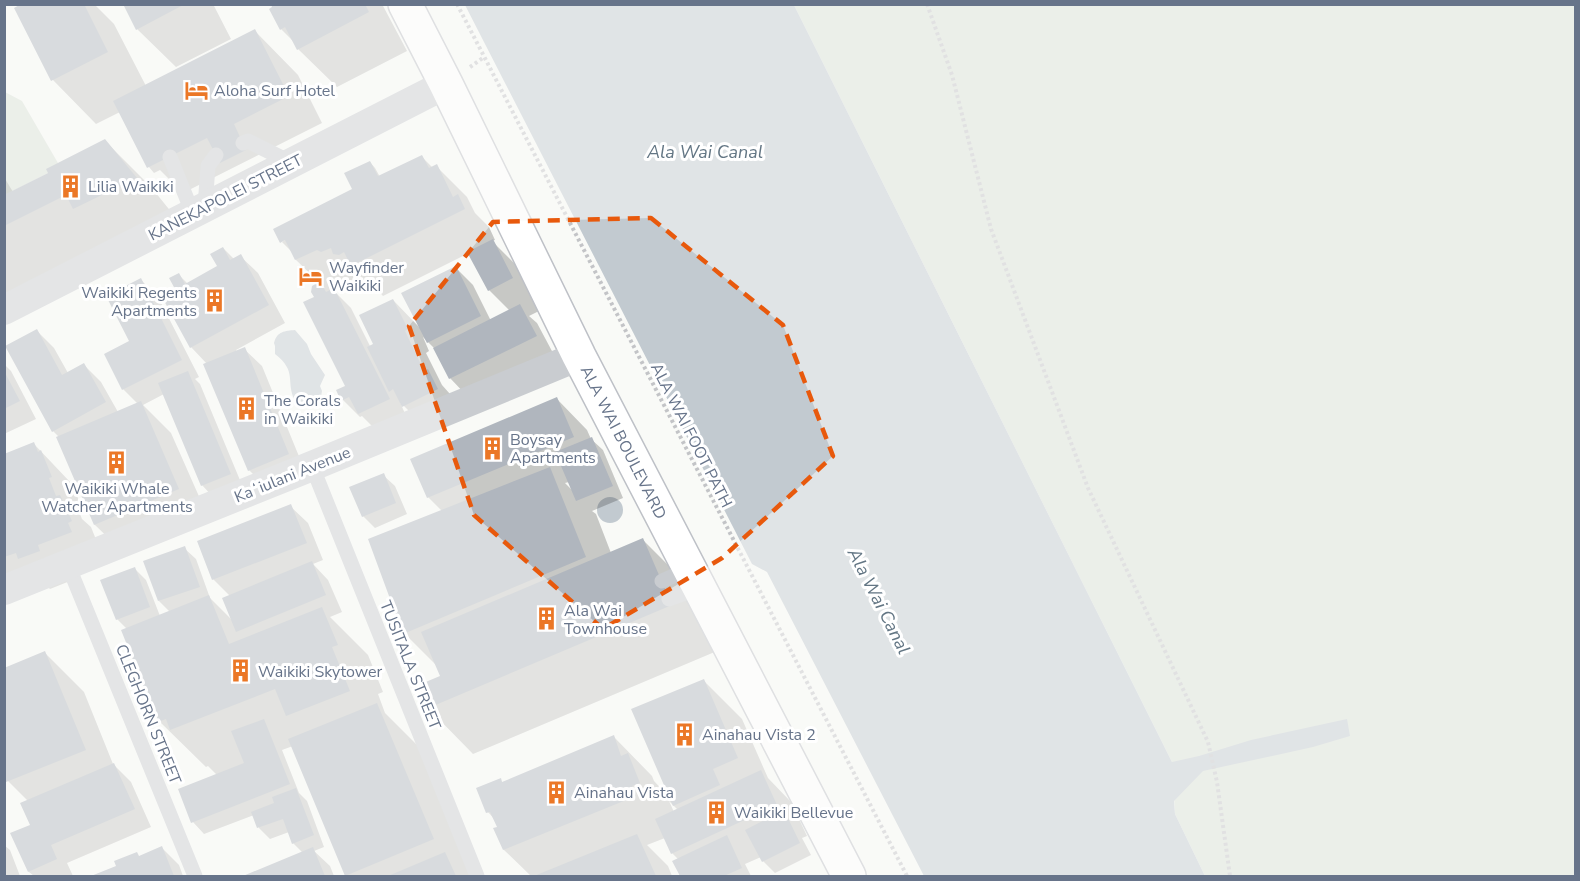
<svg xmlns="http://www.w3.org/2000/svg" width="1580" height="881" font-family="'Nunito Sans',sans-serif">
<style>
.green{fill:#dae2d8}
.water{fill:#c2cad0}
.shadow{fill:#0003;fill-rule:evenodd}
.building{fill:#b0b6be}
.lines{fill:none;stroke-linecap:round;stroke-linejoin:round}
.secondary-casing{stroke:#bec1c7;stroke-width:36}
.path{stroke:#c3c4c7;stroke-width:4;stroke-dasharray:3 3;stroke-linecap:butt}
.service{stroke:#c9ccd0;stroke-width:15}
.minor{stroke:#c9ccd0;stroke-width:30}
.secondary{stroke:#fff;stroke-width:33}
.marked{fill:none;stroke:#e8590c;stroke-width:4.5;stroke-dasharray:12 8;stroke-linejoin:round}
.labels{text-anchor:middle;stroke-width:6;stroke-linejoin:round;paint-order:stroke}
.poi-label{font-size:16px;fill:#67748a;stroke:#fff;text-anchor:start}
.street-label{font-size:16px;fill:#67748a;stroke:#fff}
.water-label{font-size:18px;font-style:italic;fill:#637684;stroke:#fff}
</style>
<rect width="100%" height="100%" fill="#f9faf7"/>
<path class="green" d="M794,5H1575V876H1205L1175,814L1172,762Z
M5,92L22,101L58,163L48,173L5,195Z"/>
<path class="water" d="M465,5H794L1172,762L1199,756L1251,740L1347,719L1350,736L1313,747L1203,771L1174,801L1175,814L1205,876H924L767,572L752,564Z
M295,330L307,344L311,354L325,375L320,386L322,391L320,402C312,408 304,404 295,401C285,381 298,372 275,354V346L274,343C277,331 285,331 295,330Z
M597 510a13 13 0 1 1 26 0a13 13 0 1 1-26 0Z"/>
<path class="shadow" d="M24,4H94L114,24L146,86L255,31L298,75L322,123L183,193L160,170L154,173L149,167L120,112L96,124L53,80Z
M125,4H213L231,39L176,67L137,29Z
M272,4H382L407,51L337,87L298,49L295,43L281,29Z
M105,141L151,187L181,224L4,297V177L13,192L50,173Z
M422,157L433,168L436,166L467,197L475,213L489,227L495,240L492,241L523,272L543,309L529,316L537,323L553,353L467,396L450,378L437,351L423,337L429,351L426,353L442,385L450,394L426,428L400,402L406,416L377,431L362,416L360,417L343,400L338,391L347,386L316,298L318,285L325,288L296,260L294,254L282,242L355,190L370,162L375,168L380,177ZM469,253L489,290L510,311L491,321L473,285L456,268L420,328L393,300L375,344L370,346L351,308L331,288L348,280L353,282L361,279L366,284H372L383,296Z
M223,248L234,259L240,256L258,273L285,323L236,350L237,352L244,349L262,366L305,471L266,487L249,470L207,364L191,347L178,290L179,275L188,284L219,267Z
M141,280L158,297L199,377L195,379L200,384L242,485L213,497L202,485L164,394L143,405L171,433L209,519L126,555L95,525L58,438L59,437L53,431L36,330L54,348L68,373L84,365L101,382L118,412L138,404L123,389Z
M4,364L11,371L36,419L4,434Z
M557,399L587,430L591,439L603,450L623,498L592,511L596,514L611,553L643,540L689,586L717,651L473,754L428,708L442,677L437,666L404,633L442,511L428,497ZM569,482L574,492L565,483Z
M34,444L71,483L82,507L78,509L82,519L91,527L101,552L70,581L50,589L45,584L4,583V456Z
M383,475L395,486L407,514L375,528L363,516Z
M290,506L308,523L323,560L313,564L328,580L342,612L330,617L368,655L383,692L378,694L385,713L423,751L476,876H348L293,746L282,750L299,793L307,801L324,847L314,851L330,866L334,876H247L303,853L293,843L289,832L270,839L259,828L254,815L204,834L193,822L180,790L217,775L208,766L206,767L159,721L127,629L117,619L134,568L146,580L160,616L170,612L159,601L184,548L196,559L210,598L233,621L230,596L213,579L198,542Z
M45,653L84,692L113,764L131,782L151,827L67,863L73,876H34L29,872L32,826L28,801L8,781Z
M703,680L742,719L768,778L791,802L807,836L802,838L811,855L775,873L763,861L761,857L745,864L751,876H681L674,862L679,860L672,853L665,838L647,845L668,866L672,876H531L504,850L499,828L496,821L488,812L500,780L503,783L614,737L652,776L654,781L670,798ZM669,801L678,810L674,812Z
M4,845L10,850L20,876H4Z
M162,848L179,865L183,876H95Z"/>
<path class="building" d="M21,4H84L108,52L51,81L14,8Z
M123,4H185L136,30Z
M271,4H365L369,12L297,50L285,27L280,30L269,9L272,7Z
M255,29L289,96L234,124L246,150L220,163L207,138L147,168L113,101Z
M105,139L137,178L73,209L66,195L4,226V195L48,173L46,169Z
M422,155L429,168L437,164L453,197L458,194L465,209L351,266L344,252L339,255L333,254L331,248L321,252L317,250L295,260L285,240L280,243L273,229L352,189L344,173L370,161L378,176Z
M493,239L513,278L488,291L467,252Z
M223,247L230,260L241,254L269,305L190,348L162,297L175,289L169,278L179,273L185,284L217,266L210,254Z
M456,266L481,316L427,343L401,293Z
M141,278L182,360L122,390L104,354L129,341L106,296Z
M317,283L322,285L326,292L334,288L390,399L358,414L349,397L341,401L336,390L345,386L303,302L314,297L311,292L312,286Z
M393,299L408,329L405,331L424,371L428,369L438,389L402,407L393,389L389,392L367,347L373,344L359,315Z
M520,304L537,336L449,379L433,348Z
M37,329L62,375L84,363L106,402L52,432L5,346Z
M245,347L289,454L248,471L203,364Z
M4,371L20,401L4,409Z
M188,371L231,474L201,486L158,383Z
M557,397L574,437L427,498L410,459Z
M141,401L179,489L94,525L56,437Z
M592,437L613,486L576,501L555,452Z
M34,442L38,452L41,450L52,477L49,478L56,496L60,495L72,521L68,523L72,532L38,545L40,551L18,559L16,553L4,557V454Z
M550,467L586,557L403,634L368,539Z
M384,473L396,503L362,517L349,487Z
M291,504L307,543L212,580L197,541Z
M643,538L672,605L426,709L416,686L440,676L421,632Z
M185,546L200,587L158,601L143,561Z
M312,561L326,595L236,632L222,598Z
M135,567L150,607L116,620L100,580Z
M209,595L229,644L322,607L338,645L332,647L350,691L286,716L275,689L170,730L166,719L158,722L121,630Z
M45,651L86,750L6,782L4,777V668Z
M704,679L738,758L713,769L720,785L673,806L631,709Z
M377,703L434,839L345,876L288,739Z
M264,719L290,784L191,823L178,789L244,763L231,731Z
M614,735L621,756L628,753L640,783L632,786L636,796L503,850L493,828L497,827L490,812L486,813L476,788L501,778L502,782Z
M114,763L135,809L51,845L57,859L28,872L10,833L30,825L20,803Z
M761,770L777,805L671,854L655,819Z
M296,788L314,835L292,844L283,819L257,828L251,812L274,803L272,797Z
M784,810L800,843L762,862L745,830Z
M637,834L656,876H534Z
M727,835L742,868L724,876H680L672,861Z
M162,846L174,876H91L116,866L114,861L137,852L139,856Z
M313,847L325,876H243Z
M445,852L456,876H388Z"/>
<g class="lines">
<defs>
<path id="secondary" d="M405,4L446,84L579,356L849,876"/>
</defs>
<use href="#secondary" class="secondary-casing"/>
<path class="path" d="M457,4L907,876
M927,4L952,75L991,229L1088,488L1208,742L1217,782L1230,876
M470,67L484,57"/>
<path class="service" d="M243,143L248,141L292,163
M170,157L193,214
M205,207L208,166L216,155
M312,466L477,876
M68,565L195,876
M662,581L689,569
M669,599L699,588"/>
<path class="minor" d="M4,310L446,84
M4,590L312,466L579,356"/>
<use href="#secondary" class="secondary"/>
</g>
<path d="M0 0H1580V881H0ZM651,218L783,325L833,456L722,558L603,629L474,515L409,326L493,222Z" fill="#f9faf7" fill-opacity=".55" fill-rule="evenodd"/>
<path class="marked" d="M651,218L783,325L833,456L722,558L603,629L474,515L409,326L493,222Z"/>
<defs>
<symbol id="hotel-bare" viewBox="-9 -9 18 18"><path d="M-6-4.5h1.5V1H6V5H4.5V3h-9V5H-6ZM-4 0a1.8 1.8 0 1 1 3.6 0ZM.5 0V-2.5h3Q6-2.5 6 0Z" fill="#eb7726" stroke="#fff" stroke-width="2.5" paint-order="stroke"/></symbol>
<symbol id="building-bare" viewBox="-9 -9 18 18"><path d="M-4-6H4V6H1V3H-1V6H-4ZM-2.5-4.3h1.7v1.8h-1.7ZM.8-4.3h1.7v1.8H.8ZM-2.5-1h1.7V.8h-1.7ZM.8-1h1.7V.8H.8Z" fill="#eb7726" stroke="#fff" stroke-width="2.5" paint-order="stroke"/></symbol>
</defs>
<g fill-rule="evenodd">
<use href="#hotel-bare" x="180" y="74" width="33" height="33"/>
<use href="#building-bare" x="54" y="170" width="33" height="33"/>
<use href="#hotel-bare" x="294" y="260" width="33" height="33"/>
<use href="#building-bare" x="198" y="284" width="33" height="33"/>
<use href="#building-bare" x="230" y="392" width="33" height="33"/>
<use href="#building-bare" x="476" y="432" width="33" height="33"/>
<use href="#building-bare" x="100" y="446" width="33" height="33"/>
<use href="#building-bare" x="530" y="602" width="33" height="33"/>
<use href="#building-bare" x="224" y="654" width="33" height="33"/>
<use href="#building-bare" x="668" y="718" width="33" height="33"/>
<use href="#building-bare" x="540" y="776" width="33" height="33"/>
<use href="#building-bare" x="700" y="796" width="33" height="33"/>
</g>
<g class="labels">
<g class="poi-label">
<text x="214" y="96">Aloha Surf Hotel</text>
<text x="88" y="192">Lilia Waikiki</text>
<text x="329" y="273">Wayfinder<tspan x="329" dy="18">Waikiki</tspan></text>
<text x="197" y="298" text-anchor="end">Waikiki Regents<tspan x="197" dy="18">Apartments</tspan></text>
<text x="264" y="406">The Corals<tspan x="264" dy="18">in Waikiki</tspan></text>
<text x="510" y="445">Boysay<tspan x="510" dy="18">Apartments</tspan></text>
<text x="117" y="494" text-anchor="middle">Waikiki Whale<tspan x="117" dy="18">Watcher Apartments</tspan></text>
<text x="564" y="616">Ala Wai<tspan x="564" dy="18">Townhouse</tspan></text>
<text x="258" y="677">Waikiki Skytower</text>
<text x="702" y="740">Ainahau Vista 2</text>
<text x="574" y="798">Ainahau Vista</text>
<text x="734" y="818">Waikiki Bellevue</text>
</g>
<g class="street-label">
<text transform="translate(225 197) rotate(-27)" y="6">KANEKAPOLEI STREET</text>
<text transform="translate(692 435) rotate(63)" y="6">ALA WAI FOOT PATH</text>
<text transform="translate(624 442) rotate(63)" y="6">ALA WAI BOULEVARD</text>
<text transform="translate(292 474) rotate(-22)" y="6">Kaʻiulani Avenue</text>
<text transform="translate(411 665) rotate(68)" y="6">TUSITALA STREET</text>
<text transform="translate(149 714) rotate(68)" y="6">CLEGHORN STREET</text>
</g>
<g class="water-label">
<text x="705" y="158">Ala Wai Canal</text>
<text transform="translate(879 601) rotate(63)" y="6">Ala Wai Canal</text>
</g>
</g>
<rect width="1580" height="881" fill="none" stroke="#67748a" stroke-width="12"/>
</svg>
